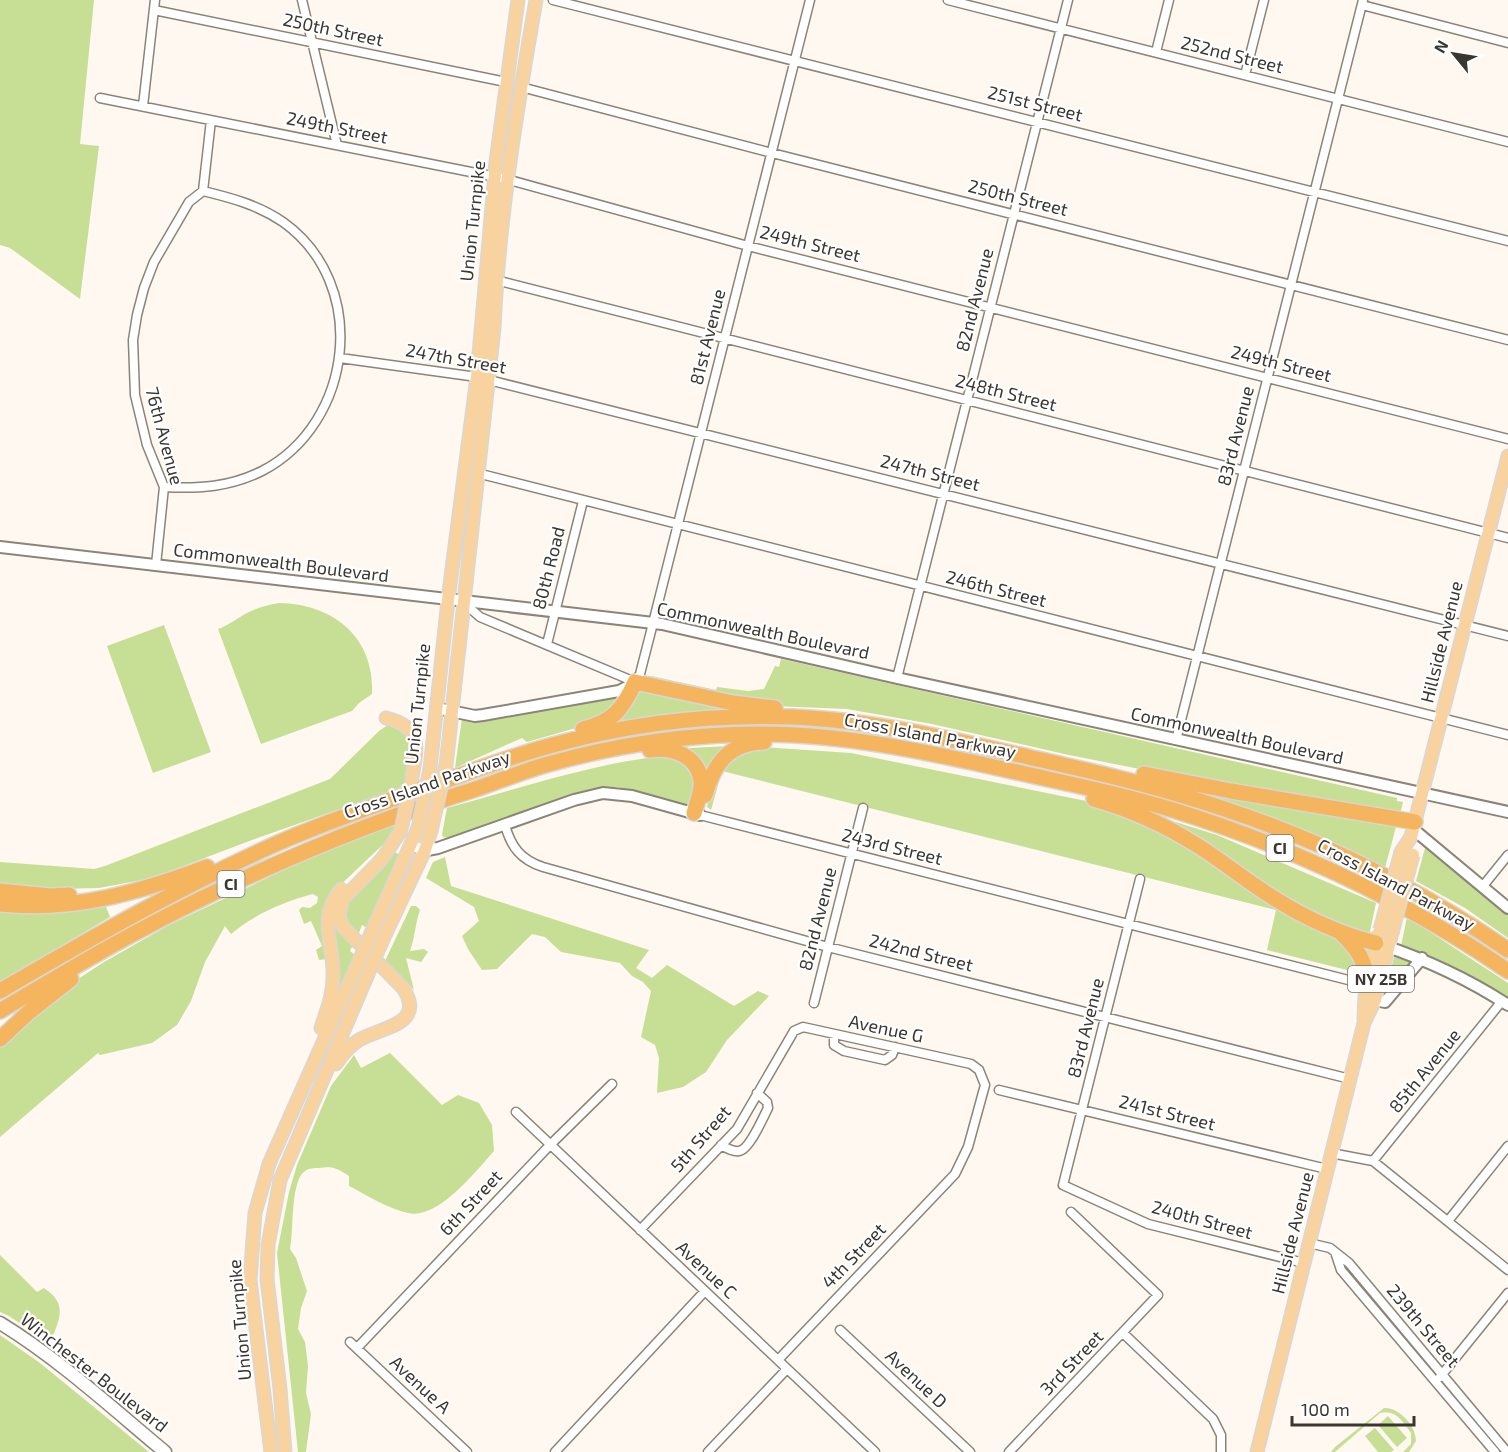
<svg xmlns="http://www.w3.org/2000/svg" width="1508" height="1452" font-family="'Exo 2',sans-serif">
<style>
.green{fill:#c7de95}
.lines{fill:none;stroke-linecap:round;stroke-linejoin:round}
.minor-casing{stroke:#8c8477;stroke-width:11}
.tertiary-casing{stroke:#8c8477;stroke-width:14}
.secondary-casing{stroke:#8c8477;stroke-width:15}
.primary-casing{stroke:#d8d7d6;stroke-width:15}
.motorway-casing{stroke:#d8d7d6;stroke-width:18}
.minor{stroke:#fff;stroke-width:8}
.tertiary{stroke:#fff;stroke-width:10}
.secondary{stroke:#fff;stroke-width:12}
.primary{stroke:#f9d39f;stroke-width:12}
.motorway{stroke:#f5b55f;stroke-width:15}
.primary-bridge-casing{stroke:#d8d7d6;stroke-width:15;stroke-linecap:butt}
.primary-bridge{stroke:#f9d39f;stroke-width:12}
.labels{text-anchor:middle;stroke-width:4.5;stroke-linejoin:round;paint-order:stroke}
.shield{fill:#fff;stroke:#75736f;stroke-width:1.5}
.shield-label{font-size:16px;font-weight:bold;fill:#3a3731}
.street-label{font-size:18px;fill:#3a3731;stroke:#fff}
</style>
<rect width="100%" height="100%" fill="#fef8f0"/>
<path class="green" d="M0,0H94L80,144L99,146L80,299L10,248L0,245Z
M279,603C333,604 375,637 372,694L359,703L352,711L261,744L218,629C229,625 236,619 245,614C256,608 267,605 279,603Z
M164,625L211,752L153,773L107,646Z
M781,659L1397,798V801L1403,802L1400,814L1150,771L1069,755L932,724L847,709L773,706L651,678V676L716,690L717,687L748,691L764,689L775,666L779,667Z
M640,687L722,708L703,713L618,724L615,718Z
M619,695H622V702L583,726L527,742L522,738L455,768L462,718L479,721Z
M388,725C419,725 408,766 405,786L252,840L152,878L99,888L53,889L0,883V862L94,869L105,866L330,779L379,731Z
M730,746L706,776L689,752L690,748Z
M761,747L851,753L1091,802L1160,829L1336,935L1353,949L1359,973L1267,950L1276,910L722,771L711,810L707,807L715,779L733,754Z
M663,756C680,760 692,768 694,788C695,793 690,801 688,806L617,787L597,788L448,838L443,837L442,834L447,808C518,789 590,764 663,756Z
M1193,790L1397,823L1385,868L1273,817Z
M1163,818L1217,835L1376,903L1369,936L1307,910L1265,886Z
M397,823L393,835L334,891L327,959L319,960L316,950L322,946L311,921L304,924L299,910L302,907L310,908L317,903L318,897L313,894C285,901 253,915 231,934L225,926L205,962L191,1001L177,1025L152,1043L100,1055L98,1053L0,1137V1043L52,996L104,962L169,925L328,849Z
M1427,847L1508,915V938L1465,908L1416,881L1425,848Z
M393,851L400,855L367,928L362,925L358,935C353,931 348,927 346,920C339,899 379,866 393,851Z
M445,857L451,886L649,950L636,968L652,978L667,965L734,1006L758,991L769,996L727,1040L706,1072L683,1087L657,1093L659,1058L655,1045L641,1037L651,991L643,982L632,976L620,963L561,952L545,937L532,934L497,969L482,970L468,949L462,936L479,921L474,907L426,878L433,862Z
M337,901L354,943L350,951L355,955L336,996L332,924Z
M105,904L110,917L0,982V907Z
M411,906H416L420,910C415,924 415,938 410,951L424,949L428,952L421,962L406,958L414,990L385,961Z
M1407,917L1508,983V998L1460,971L1401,946Z
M1394,957L1411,961L1395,983L1390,984L1388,980Z
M390,1053L442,1105L458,1095L479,1103L492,1125L494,1151C476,1171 438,1220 408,1213C388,1209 367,1195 349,1186V1176C336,1168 334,1166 319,1168C314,1168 309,1168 305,1171C290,1181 294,1231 290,1249L296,1258L307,1291L301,1308L298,1329L305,1342L308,1366L306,1393L311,1414L306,1452H298L277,1253L289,1192L297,1165L331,1086L354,1055L361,1068Z
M0,1255L37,1292L44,1288C68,1304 60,1319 50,1342H47L9,1316L0,1312Z
M0,1335L40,1363L149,1452H0Z
M1384,1408C1399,1407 1416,1426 1416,1441L1409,1452H1403L1411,1444V1433C1403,1421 1395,1409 1380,1413L1335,1452H1331L1335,1447Z
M1388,1416L1407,1438L1397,1447L1378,1425Z
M1375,1428L1394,1450L1391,1452H1378L1365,1436Z"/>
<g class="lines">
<defs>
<path id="minor" d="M302,0L337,145
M553,0L1508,241
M948,0L1508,142
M1362,5L1508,43
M154,10L506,82
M1156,52L1169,0
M1245,75L1264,0
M521,87L772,153L1508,340
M100,98L506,179L748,246L1508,439
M143,106L155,0
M496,280L1508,538
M340,358L477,377L1508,636
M477,473L1508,735
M164,487C199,489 230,487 262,471C354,423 370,284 283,222C258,205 232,198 203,191
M156,565L164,487L147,445L135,395L133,340L137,315L144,288L154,262L189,202L203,191L211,120
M463,602L480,617L635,682L640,674L650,635L810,0
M547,644L583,501
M897,678L1068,0
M1176,740L1363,0
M700,815L1368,985
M505,825C511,847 521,860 543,867L828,947L1350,1079
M1140,879L1063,1185L1148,1224L1304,1263
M1483,886L1508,855
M814,1003L863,808
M834,1034V1045L844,1051L885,1060L892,1055L895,1047
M999,1090L1327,1169
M516,1112L875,1452
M721,1145C726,1148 733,1152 739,1151C749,1150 763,1118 768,1108L767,1102L757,1093
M1331,1153L1373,1161L1508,1270
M1373,1161L1502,1001
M1448,1221L1508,1146
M640,1230L737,1129L794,1031L803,1027L971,1064L979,1070L985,1085L968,1147L955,1174L778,1360
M1309,1243L1330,1248L1349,1263L1507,1452
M1335,1252L1341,1270L1495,1452
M840,1330L970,1452
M1123,1333L1213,1419L1221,1435V1452
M350,1342L467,1452
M357,1348L550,1145L612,1084
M1440,1377L1508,1293
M555,1452L705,1291
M708,1452L787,1369
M1009,1452L1158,1295L1071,1212"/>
<path id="tertiary" d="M0,547L662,624L897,678L1508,812
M436,708L475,716L483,715L619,691L635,683
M1413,829L1508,908
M411,846L427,850L438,848L574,800L603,793L632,796L700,815
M1382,945C1427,960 1468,979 1508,1005
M1375,1000L1385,1002L1422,958"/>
<path id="secondary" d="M0,1323C59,1359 112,1408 165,1452"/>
<path id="primary" d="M386,718C426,728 416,751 411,784
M446,766L494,328C499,217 517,109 536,0
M430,769L448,600L477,377L496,162L518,0
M1401,852L1411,837L1413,829L1508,456
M372,931L418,828
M384,937L425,850L431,831
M1364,1019L1365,997L1378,936
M321,1028C326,1012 333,996 333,978C335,944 316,920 341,889
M336,1064C342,1055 349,1046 359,1040C381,1027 427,1025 403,988L343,927L339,915L343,899L382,859L400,832L402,825
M271,1452L250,1280L255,1213L269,1164L359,961
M285,1452L280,1389L267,1279L268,1245L273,1218L280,1180L371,967
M1257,1452L1364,1023L1375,1000L1392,933"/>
<path id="motorway" d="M583,729C613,722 623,709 635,682L733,703L775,708
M650,750C672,747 698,755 701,781C702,792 697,803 694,813
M1144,774L1231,791L1415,822
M705,795C714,763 729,743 764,742
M1094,799C1129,809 1163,824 1195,844C1218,858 1240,876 1263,891C1297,914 1336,933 1376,943
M0,891L50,896L69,895
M0,904C73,912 140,892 207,867
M1341,933C1358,949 1366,962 1368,985
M0,991C91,938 182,886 278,843C328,821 379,804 430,786C470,772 511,756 553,745C631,723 712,714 793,717C885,721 974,745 1063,765C1228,801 1369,854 1508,950
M0,1011C44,985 88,958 133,934C243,875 357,826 476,789C499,781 521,772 545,765C615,745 687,734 760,734C858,734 953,758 1048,779C1090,788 1132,797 1173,810C1292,847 1406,901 1508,971
M0,1039L29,1012L71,979"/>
</defs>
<use href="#minor" class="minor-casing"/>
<use href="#tertiary" class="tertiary-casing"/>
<use href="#secondary" class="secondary-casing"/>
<use href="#primary" class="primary-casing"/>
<use href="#motorway" class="motorway-casing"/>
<use href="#minor" class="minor"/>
<use href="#tertiary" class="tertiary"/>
<use href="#secondary" class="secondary"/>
<use href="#primary" class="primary"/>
<use href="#motorway" class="motorway"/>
<defs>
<path id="primary-bridge" d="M402,825L411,784
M418,828L430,769
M431,831L446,766
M1380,930L1401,852
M1392,933L1413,855
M359,961L372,931
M371,967L384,937"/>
</defs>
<use href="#primary-bridge" class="primary-bridge-casing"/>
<use href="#primary-bridge" class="primary-bridge"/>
</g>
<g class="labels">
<g class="shield">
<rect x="1266.5" y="835" width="27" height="26" rx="4.5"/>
<rect x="217.5" y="871" width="27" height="26" rx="4.5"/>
<rect x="1348" y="966" width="66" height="26" rx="4.5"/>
</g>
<g class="shield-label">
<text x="1280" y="854">CI</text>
<text x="231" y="890">CI</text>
<text x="1381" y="985">NY 25B</text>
</g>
<g class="street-label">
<text transform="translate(333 30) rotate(12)" y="6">250th Street</text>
<text transform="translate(1232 55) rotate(14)" y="6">252nd Street</text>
<text transform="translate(1035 104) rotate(14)" y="6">251st Street</text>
<text transform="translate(337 128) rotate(11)" y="6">249th Street</text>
<text transform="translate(1018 198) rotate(14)" y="6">250th Street</text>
<text transform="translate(473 221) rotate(-84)" y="6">Union Turnpike</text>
<text transform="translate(810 244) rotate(14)" y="6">249th Street</text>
<text transform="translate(975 300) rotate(-76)" y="6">82nd Avenue</text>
<text transform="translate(708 337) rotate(-76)" y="6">81st Avenue</text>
<text transform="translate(456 359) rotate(10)" y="6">247th Street</text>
<text transform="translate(1281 364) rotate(14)" y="6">249th Street</text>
<text transform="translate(1006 393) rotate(14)" y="6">248th Street</text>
<text transform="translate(164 436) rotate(75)" y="6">76th Avenue</text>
<text transform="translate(1236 436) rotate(-76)" y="6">83rd Avenue</text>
<text transform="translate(930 473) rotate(14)" y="6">247th Street</text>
<text transform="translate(281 563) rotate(7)" y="6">Commonwealth Boulevard</text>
<text transform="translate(549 568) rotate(-76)" y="6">80th Road</text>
<text transform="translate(996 589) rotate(14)" y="6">246th Street</text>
<text transform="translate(763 631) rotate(12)" y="6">Commonwealth Boulevard</text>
<text transform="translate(1442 642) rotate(-76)" y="6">Hillside Avenue</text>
<text transform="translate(418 704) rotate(-84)" y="6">Union Turnpike</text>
<text transform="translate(930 736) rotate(11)" y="6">Cross Island Parkway</text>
<text transform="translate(1237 736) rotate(12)" y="6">Commonwealth Boulevard</text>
<text transform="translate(427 785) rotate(-19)" y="6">Cross Island Parkway</text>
<text transform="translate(892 847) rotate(14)" y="6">243rd Street</text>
<text transform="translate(1396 885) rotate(28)" y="6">Cross Island Parkway</text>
<text transform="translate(818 919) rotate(-76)" y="6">82nd Avenue</text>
<text transform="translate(921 953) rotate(14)" y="6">242nd Street</text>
<text transform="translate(1086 1028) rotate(-76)" y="6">83rd Avenue</text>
<text transform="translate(886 1029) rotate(12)" y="6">Avenue G</text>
<text transform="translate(1425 1071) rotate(-51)" y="6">85th Avenue</text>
<text transform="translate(1167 1113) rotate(14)" y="6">241st Street</text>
<text transform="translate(701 1139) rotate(-49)" y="6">5th Street</text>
<text transform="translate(471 1203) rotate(-47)" y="6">6th Street</text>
<text transform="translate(1202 1220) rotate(15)" y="6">240th Street</text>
<text transform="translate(1293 1233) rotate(-76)" y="6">Hillside Avenue</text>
<text transform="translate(854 1256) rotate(-46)" y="6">4th Street</text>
<text transform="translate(706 1270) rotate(43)" y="6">Avenue C</text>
<text transform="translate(240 1320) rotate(-95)" y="6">Union Turnpike</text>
<text transform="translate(1423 1326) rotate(50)" y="6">239th Street</text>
<text transform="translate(1072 1363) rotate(-46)" y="6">3rd Street</text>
<text transform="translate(94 1373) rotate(38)" y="6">Winchester Boulevard</text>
<text transform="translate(916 1379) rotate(43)" y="6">Avenue D</text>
<text transform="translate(420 1385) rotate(43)" y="6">Avenue A</text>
</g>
</g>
<g transform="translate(1454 54) rotate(300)" stroke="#ffffff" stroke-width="4.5" paint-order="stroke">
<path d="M0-4.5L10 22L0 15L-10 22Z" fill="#3a3731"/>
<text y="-9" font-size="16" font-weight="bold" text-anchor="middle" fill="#3a3731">N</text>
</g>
<path d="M1292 1416v9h122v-9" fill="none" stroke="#3a3731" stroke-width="3"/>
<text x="1301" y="1416" font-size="18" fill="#3a3731" stroke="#ffffff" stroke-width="4.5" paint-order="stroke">100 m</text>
</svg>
